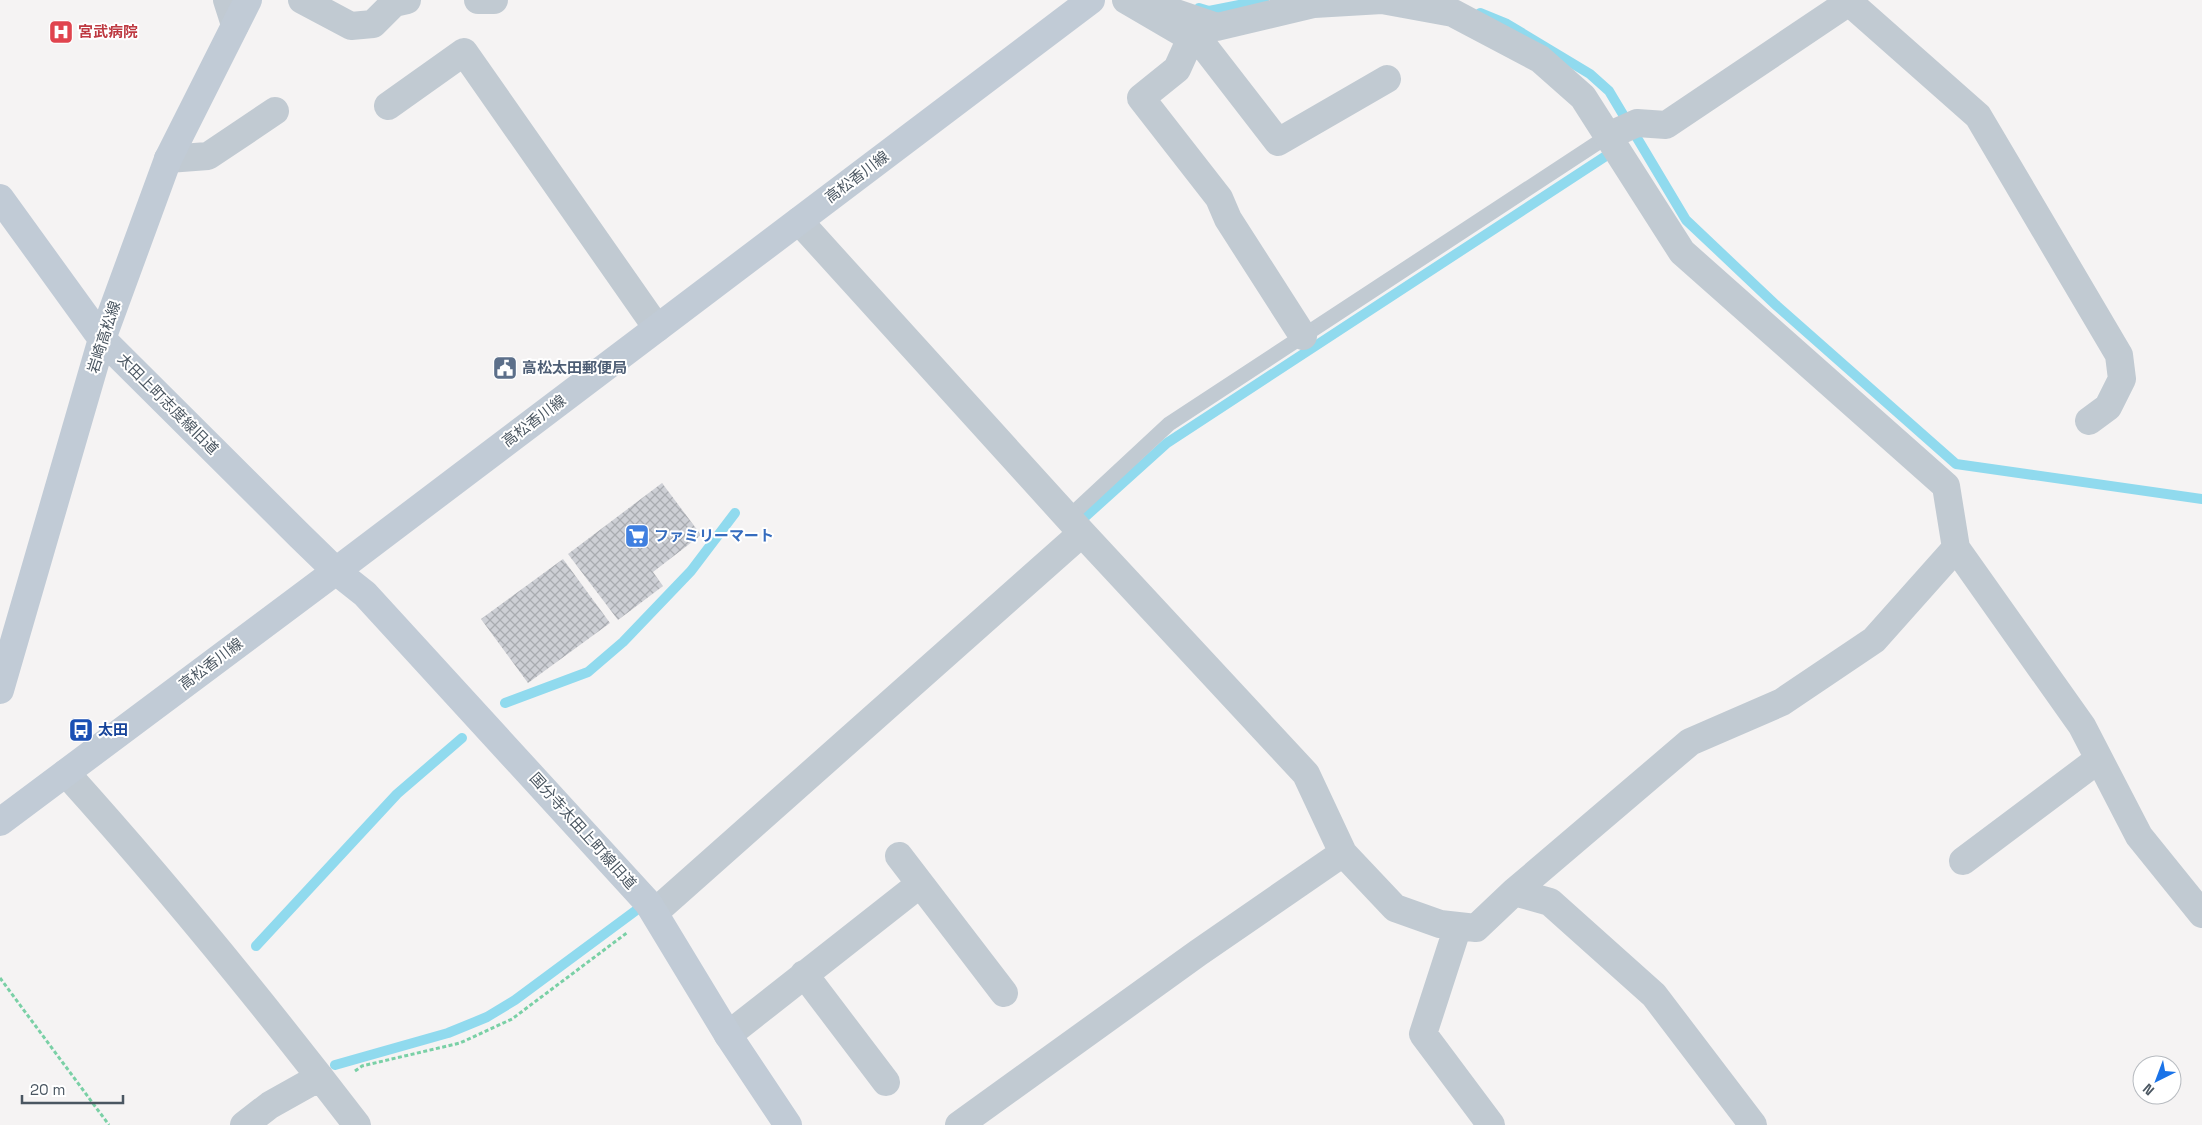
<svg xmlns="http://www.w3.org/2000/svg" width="2202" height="1125" font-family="'Space Grotesk','Noto Sans JP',sans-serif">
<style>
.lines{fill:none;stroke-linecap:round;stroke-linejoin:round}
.stream{stroke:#90daee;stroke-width:10}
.building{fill:url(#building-cross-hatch)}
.path{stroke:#7ad0a6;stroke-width:3;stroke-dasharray:4 2.5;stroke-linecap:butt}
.lane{stroke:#c1cad2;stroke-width:15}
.street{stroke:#c1cad2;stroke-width:28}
.secondary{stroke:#c1cbd6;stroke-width:28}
.labels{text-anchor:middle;stroke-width:4;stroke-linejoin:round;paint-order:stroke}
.health-label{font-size:15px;font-weight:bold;fill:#be3a42;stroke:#fff;text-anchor:start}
.street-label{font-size:15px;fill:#4a5661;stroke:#fff}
.service-label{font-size:15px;font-weight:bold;fill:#4e5e75;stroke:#fff;text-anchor:start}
.shop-label{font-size:15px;font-weight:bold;fill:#366cbe;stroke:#fff;text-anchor:start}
.transit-label{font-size:15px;font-weight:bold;fill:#164399;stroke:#fff;text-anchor:start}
</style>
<defs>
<pattern id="building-cross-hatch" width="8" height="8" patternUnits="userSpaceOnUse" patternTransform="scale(1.25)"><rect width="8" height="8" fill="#cdcfd5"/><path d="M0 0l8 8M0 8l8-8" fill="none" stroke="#a8abb0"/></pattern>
</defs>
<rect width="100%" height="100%" fill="#f5f3f3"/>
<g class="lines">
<path class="stream" d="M1199,8L1209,11L1264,0
M1480,13L1507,24L1590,74L1609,91L1686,220L1777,306L1956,464L2202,499
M1076,525L1167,443L1615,150
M505,703L588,672L623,642L691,571L735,513
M256,946L397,794L462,738
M335,1065L448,1033L487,1017L515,1000L646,903"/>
</g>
<path class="building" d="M662,483L701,535L653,572L663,586L618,620L568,554Z
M563,559L610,623L528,683L481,619Z"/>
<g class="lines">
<path class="path" d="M0,978L109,1125
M355,1071L362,1066L460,1043L512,1019L628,932"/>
<path class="lane" d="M1069,517L1169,424L1608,136"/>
<path class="street" d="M227,0L235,25
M302,0L351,26L373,24L394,3L407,0
M478,0H494
M1126,0L1203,45L1278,142L1387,79
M1152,0L1167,10L1217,27L1314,4L1382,0L1453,13L1540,59L1583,97L1682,252L1946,486L1956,548L2082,726L2139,836L2202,914
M1849,2L1978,116L2119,355L2122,379L2108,407L2089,421
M1191,38L1177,69L1141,98L1219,198L1228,219L1303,336
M388,106L464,52L657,328
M1608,136L1637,123L1666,125L1852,0
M168,159L208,156L275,111
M799,221L1082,533L1306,774L1343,853L1395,908L1440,924L1476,928L1514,892L1550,902L1654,995L1753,1125
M66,773C168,886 264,1004 357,1125
M899,856L1004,993
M1963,861L2099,759
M1514,892L1690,742L1782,702L1874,640L1956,548
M655,912L1082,533
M1458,926L1423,1034L1491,1125
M804,974L886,1082
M728,1035L920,884
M244,1125L270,1105L320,1077
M959,1125L1198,953L1343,853"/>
<path class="secondary" d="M0,198L102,339L300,536L336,571L365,594L648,903L728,1035L788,1125
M0,690L102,339L168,159L248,0
M0,822L336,571L1091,0"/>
</g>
<defs>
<symbol id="hospital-square" viewBox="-11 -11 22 22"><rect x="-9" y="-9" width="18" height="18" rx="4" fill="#e0444e" stroke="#fff"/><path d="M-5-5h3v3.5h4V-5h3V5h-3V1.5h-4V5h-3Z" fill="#fff"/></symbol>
<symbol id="civic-square" viewBox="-11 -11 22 22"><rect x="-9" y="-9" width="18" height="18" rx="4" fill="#5c6f8a" stroke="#fff"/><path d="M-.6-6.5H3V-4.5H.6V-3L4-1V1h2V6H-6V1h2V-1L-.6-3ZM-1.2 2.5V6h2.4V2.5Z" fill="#fff"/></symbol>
<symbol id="supermarket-square" viewBox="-11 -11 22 22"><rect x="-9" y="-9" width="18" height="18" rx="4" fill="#3f7fe0" stroke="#fff"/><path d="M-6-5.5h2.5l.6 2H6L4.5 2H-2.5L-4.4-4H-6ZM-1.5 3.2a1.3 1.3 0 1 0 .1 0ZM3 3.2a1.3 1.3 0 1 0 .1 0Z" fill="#fff"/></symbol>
<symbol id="bus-square" viewBox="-11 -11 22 22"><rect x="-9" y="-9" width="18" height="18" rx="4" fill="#1a4fb4" stroke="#fff"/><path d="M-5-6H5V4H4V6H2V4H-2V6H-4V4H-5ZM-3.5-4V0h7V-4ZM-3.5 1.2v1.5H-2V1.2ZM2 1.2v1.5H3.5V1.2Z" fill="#fff"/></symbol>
</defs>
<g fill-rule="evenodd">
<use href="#hospital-square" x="47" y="18" width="28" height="28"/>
<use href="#civic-square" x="491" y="354" width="28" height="28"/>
<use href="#supermarket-square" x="623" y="522" width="28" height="28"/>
<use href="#bus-square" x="67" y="716" width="28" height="28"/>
</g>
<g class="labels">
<g class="health-label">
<text x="78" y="37">宮武病院</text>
</g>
<g class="street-label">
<text transform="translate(857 177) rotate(-37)" y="5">高松香川線</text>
<text transform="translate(104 337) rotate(-72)" y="5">岩崎高松線</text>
<text transform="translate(168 404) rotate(45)" y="5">太田上町志度線旧道</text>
<text transform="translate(534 421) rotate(-37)" y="5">高松香川線</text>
<text transform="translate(211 664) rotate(-37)" y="5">高松香川線</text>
<text transform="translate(583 831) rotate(48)" y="5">国分寺太田上町線旧道</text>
</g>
<g class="service-label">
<text x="522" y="373">高松太田郵便局</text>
</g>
<g class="shop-label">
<text x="654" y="541">ファミリーマート</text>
</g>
<g class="transit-label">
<text x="98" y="735">太田</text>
</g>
</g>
<g transform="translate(2157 1080) rotate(222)"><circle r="24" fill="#ffffff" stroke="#b7bbc0"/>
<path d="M0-4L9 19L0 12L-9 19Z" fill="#1a73e8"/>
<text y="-8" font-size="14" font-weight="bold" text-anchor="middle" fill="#4a5661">N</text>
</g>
<path d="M22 1095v8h101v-8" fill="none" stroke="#4a5661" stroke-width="2.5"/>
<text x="30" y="1095" font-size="15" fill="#4a5661" stroke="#ffffff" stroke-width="4" paint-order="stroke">20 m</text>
</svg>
